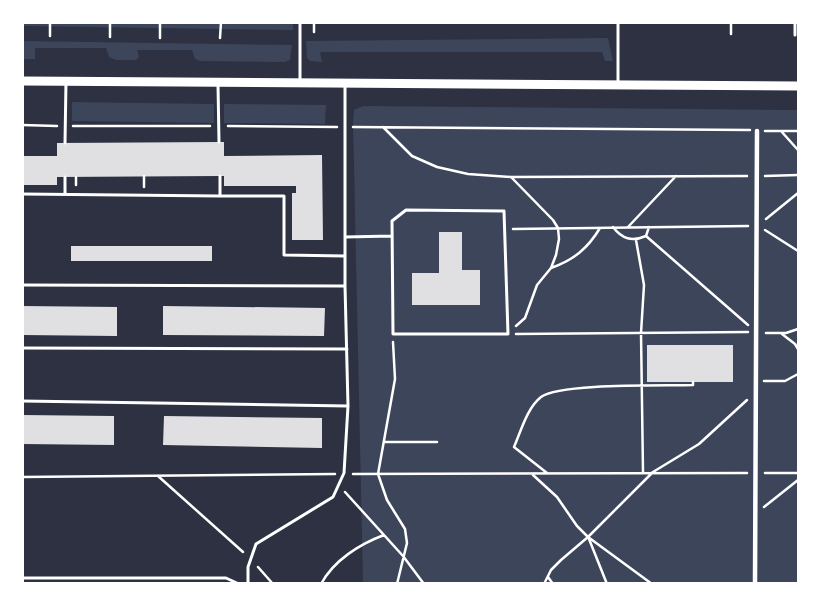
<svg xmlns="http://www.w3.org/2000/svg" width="821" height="606" font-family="'Roboto Condensed',sans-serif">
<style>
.green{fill:#3c4559}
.building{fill:#e0e0e3}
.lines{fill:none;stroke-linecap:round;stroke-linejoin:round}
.path{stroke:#fff;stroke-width:2.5}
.service{stroke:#fff;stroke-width:3}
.pedestrian{stroke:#fff;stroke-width:4.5}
.secondary{stroke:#fff;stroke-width:9}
</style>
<rect width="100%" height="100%" fill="#2d3142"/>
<path class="green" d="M293,22V30L23,26L22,23Z
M608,38L613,61H605L602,52H320L322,62L310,61L307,58L306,41Z
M23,41L292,45L290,60L285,62L200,61L195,59L192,50H137L139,57L136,60H116L109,57L106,48H35V59H23Z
M72,102L214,104V123L72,121Z
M224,104L326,105L325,124L224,123Z
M363,106L798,110V583H363L353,121L354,110Z"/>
<path class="building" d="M219,142H224V156L322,155L323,240H292V193H296V186H224V176H220L57,177V185H22V156H57V143Z
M439,232H462V270H480V305H412V273H439Z
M71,246H212V261H71Z
M22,306L117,307V336L22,335Z
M163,306L325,308L324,336L163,335Z
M647,345H733V382H647Z
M22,415L114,416V445L22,444Z
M164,416L322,418V448L163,445Z"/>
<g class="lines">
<path class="path" d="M50,22V36
M314,22V32
M731,34V22
M110,37V22
M160,38V22
M220,38L221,22
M22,125L57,126
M73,126H210
M228,126L337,127
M353,127L750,130
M383,127L412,156L437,167L468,174L511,177L747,176
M765,131H798
M781,131L798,150
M765,176L798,175
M511,177L553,220L558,228L559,239L556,255L551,268L537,285L525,318L516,326
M76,185V177
M144,187V176
M766,219L798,193
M613,227C622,239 632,242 646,236L649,227
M628,227L676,176
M513,229L748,226
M765,230L798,251
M646,236L748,325
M636,240L644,285L641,333L643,472
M551,268C574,260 588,248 600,228
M766,333H786L798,329
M516,334L748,332
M782,334L795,344L798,349
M393,342L395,379L378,474L387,500L405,529L407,543L397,584
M764,381H785L798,374
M384,442H437
M547,473L514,447C521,431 527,408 541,397C560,383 664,386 693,385V382
M765,473H798
M353,474L747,473
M533,475L557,497L577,526L588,537L652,584
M158,476L243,552
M22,477L335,474
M345,492L403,556L424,584
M764,507L798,480
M589,539L607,584
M258,567L273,584
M548,577L553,584
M321,584C334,560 360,544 384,535
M544,584L551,570L561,560L588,537L653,472L699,444L747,400"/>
<path class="service" d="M300,22V82
M618,22V84
M795,35V22
M218,85L219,142
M65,143L66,81
M220,176V196H284V255L345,256
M22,194L220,196
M65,194V177
M406,210L504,211L508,334H393L392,221Z
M345,237L392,236
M22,285L345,286
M22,348L347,349
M22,401L348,406
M22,578H226L239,584
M248,584V567L256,544L333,497L344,473L348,406L345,286V84"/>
<path class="pedestrian" d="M755,584L757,131"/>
<path class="secondary" d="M22,81L798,86"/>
</g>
<rect width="821" height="606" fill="none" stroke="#ffffff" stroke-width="48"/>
</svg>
